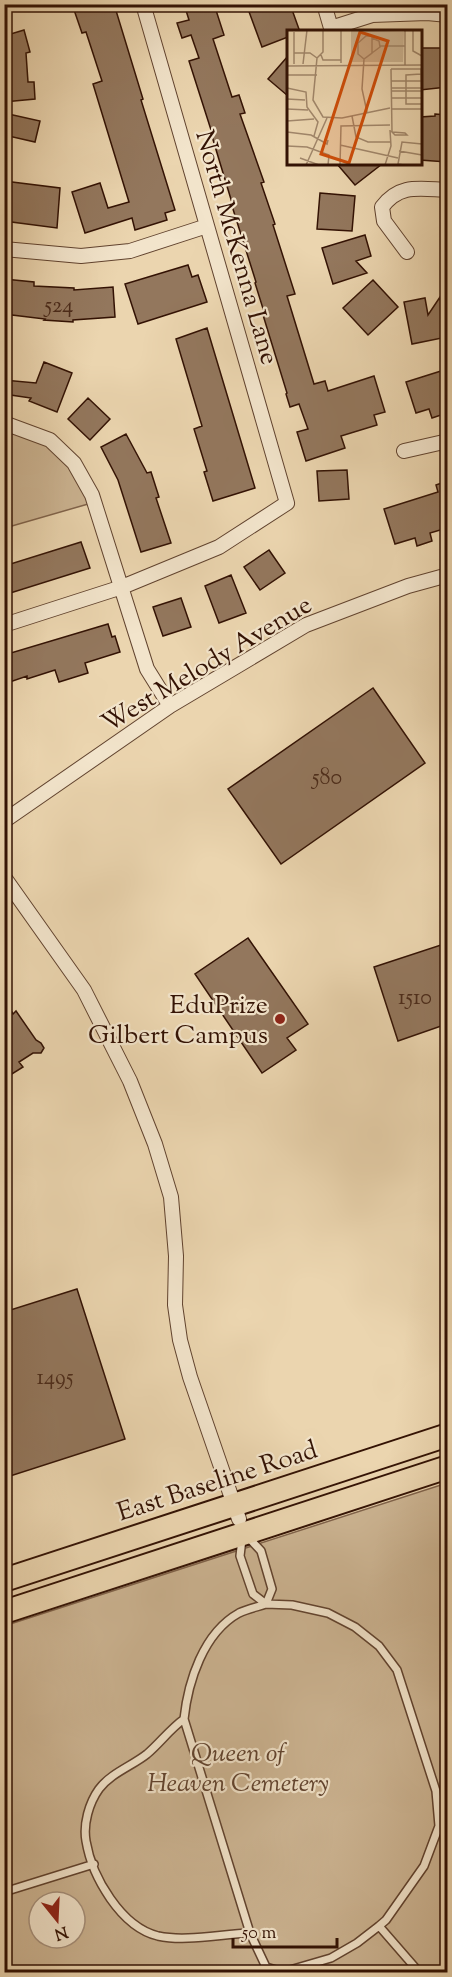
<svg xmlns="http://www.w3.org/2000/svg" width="452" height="1977" font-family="'Sorts Mill Goudy',serif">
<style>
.green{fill:#ccb492;stroke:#80634b;stroke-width:1.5;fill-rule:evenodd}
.building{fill:#93775d;stroke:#331204;stroke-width:1.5}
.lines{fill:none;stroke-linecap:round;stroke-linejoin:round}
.service-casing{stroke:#61432f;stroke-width:10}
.minor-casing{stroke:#61432f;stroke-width:16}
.primary-casing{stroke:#331204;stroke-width:26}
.path{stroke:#331204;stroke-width:2;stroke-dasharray:1.5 3;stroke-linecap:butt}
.service{stroke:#f2e4cb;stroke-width:7}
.minor{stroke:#f2e4cb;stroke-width:14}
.primary{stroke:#ebd5af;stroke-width:22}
.poi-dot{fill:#8f2418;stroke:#f2e4cb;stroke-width:2}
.labels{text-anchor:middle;stroke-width:4.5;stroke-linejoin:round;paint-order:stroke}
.number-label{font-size:22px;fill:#4b2b1a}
.street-label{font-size:26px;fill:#331204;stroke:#f2e4cb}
.poi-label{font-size:26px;fill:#331204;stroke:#f2e4cb;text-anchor:end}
.park-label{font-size:26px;font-style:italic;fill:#61432f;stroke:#f2e4cb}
.inset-road{fill:none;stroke:#a1876b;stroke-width:1.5}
.view{fill:#cd4e0b;fill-opacity:0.15;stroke:#cd4e0b;stroke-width:3}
.inset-edge{fill:none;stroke:#331204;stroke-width:3}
</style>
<rect width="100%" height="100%" fill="#ebd5af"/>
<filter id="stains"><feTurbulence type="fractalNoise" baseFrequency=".00333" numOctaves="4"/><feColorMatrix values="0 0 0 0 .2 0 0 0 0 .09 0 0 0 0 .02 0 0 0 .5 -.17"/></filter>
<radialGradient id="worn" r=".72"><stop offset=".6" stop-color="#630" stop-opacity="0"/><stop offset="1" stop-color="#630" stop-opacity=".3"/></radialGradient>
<path class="green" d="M5,423L50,440L95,502L5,528Z
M447,1483V1972H5L4,1626ZM39,1902H75V1938H39Z"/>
<path class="building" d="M72,4H114L143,99L141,100L175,210L165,213L167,220L135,230L132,218L85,233L72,192L100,183L108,208L129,202L93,84L102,81L86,32L82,33Z
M184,4H214L224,35L213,39L232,97L239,95L245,113L240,114L264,182L261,183L275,224L273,225L295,294L287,296L314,384L325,381L328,391L374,376L385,412L374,415L377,425L341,436L345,448L306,461L297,432L308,429L299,404L290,407L286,394L287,393L263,315H265L255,283L256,282L232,206H233L211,133H212L189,61L199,58L191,35L182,38L177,23L189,20Z
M261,4H290L300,32H288V37L262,47L248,9Z
M24,30L30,52L26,53L28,82H34L35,99L4,102V36Z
M420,48H447V87L420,90Z
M288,56V96L268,79Z
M4,113L40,121L35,142L4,135Z
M435,114L447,115V162L420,160V117L435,116Z
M337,164H382L355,185Z
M4,181L60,188L57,228L4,221Z
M320,193L355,196L352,231L317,229Z
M365,235L371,256L356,261L367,273L333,284L322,248Z
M188,265L192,277L198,275L207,302L138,324L125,284Z
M4,279L34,282V286L74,288V290L113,287L115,317L73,320V322L44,320L45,319L4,314Z
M373,280L398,307L368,335L343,308Z
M440,297L447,337L412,344L404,302L425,298L428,315Z
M207,328L255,488L213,501L204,472L207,471L194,429L202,426L176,339Z
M44,362L72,373L57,412L29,401L31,398L4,394V380L36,383Z
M441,371L447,392V413L432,418L429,409L416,413L406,382Z
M88,398L110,419L90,440L68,419Z
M126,434L147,473L151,472L159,497L156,498L171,543L141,552L118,480L101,447Z
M347,470L349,499L319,501L317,471Z
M447,481V528L430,533L432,541L417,546L415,538L395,544L384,509L438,492L436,485Z
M81,542L90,568L4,595V566Z
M269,550L285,573L260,590L244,567Z
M231,575L246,613L219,623L205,586Z
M181,598L191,627L163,636L153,607Z
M108,624L112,637L115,636L120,652L85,663L88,673L59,682L55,670L27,679V676L4,684V655Z
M373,688L425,763L281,864L228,789Z
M248,938L308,1024L287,1038L296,1050L262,1073L195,974Z
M447,943V1024L398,1041L374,967Z
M16,1011L36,1040L41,1043L44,1048L41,1053H33L19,1062L23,1067L4,1079V1016L12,1012L13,1014Z
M77,1289L125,1439L4,1478V1312Z"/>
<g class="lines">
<defs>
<path id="service" d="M242,1539L240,1556L253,1594L266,1604L272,1589L261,1551L248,1537
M266,1604L292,1605L328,1613L355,1627L379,1646L397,1670L436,1791L439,1826L424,1866L386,1920L379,1926L357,1943L331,1958L283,1972L266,1967L250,1933L184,1719C188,1682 203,1633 239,1613C247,1609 257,1607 266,1604Z
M184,1719C170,1729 160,1743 147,1754C132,1766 111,1773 99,1789C89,1803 83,1824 86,1841C92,1877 121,1927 158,1936C186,1942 221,1934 250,1933
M4,1892L94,1864
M379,1926L419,1972"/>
<path id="minor" d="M324,4L331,28L372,15L427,13L448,15
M4,249L81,256L130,251L207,226
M407,252L384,221L382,207C400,183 420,189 448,190
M4,423L50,440L74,463L92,495L147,669L170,706
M404,451L448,441
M4,625L122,587L219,547L287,503L143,4
M4,821L170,706L306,625L408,586L448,575
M4,877L84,990L130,1081L155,1144L171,1197L176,1256L175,1305L180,1340L190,1377L239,1519"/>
<path id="primary" d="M4,1580L448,1435
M4,1612L448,1467"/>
</defs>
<use href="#service" class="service-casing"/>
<use href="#minor" class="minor-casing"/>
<use href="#primary" class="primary-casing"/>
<path class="path" d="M4,443L8,438
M4,454C10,460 11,466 4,472"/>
<use href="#service" class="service"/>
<use href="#minor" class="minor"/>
<use href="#primary" class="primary"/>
</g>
<circle class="poi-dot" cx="280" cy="1019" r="6"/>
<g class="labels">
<g class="number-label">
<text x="59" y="312">524</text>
<text x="327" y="784">580</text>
<text x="415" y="1004">1510</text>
<text x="55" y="1384">1495</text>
</g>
<g class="street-label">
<text transform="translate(238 247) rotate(74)" y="9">North McKenna Lane</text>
<text transform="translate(206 663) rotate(-31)" y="9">West Melody Avenue</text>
<text transform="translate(217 1480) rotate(-18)" y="9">East Baseline Road</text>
</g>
<g class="poi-label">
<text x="268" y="1013">EduPrize<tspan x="268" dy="30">Gilbert Campus</tspan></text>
</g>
<g class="park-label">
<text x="238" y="1761">Queen of<tspan x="238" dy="30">Heaven Cemetery</tspan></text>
</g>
</g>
<g transform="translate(287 30)">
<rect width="135" height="135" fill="#ebd5af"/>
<path d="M64,0L117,2L116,32H64Z" fill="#ccb492"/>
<path class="inset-road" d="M54,0V33M126,0V21L135,26M7,2V34M79,6H85V23L77,29L71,24V13ZM93,16H118M7,23H23L30,28L26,70L36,87L55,88L103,78M85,23L93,17L92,11L85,8M34,25L36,30H54M30,28L36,22V0M77,29L75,59L80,82M16,34L20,0M118,35V0M0,36L135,35M104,39L105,102M104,39H135M134,44L119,45V74H135M0,45H30M104,51H134M0,58L19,62L20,77L31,92L27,106M104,58H134M104,61H134M104,68H135M0,69L18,70M0,79L21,80M104,79H135L134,39M65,86L69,107L81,112H104M0,91L27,89M0,102L24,105L40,114L41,110M105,102L118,103L120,105H108ZM53,115L111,128M0,116L20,117L42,125L41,135M112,121L135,125M13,128L32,135M19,135L40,88M53,135L54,96L103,95M98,135L104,116L103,100M117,135L111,134L115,112L135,114"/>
<path class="view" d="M73,2L101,11L62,133L34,124Z"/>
<rect width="135" height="135" class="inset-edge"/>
</g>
<rect width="452" height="1977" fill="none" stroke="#ebd5af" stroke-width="24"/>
<rect x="6" y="6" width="440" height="1965" fill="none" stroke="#331204" stroke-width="3"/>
<rect x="12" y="12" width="428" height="1953" fill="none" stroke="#331204" stroke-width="1.5"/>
<g transform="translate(57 1920) rotate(162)"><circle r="28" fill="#f2e4cb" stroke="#a6907b" stroke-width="1.5"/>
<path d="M0-4.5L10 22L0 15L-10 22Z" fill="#8f2418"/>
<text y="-9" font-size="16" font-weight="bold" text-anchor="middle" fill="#331204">N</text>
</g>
<path d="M233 1938v9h104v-9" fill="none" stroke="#331204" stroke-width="3"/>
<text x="242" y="1938" font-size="18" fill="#331204" stroke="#f2e4cb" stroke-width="4.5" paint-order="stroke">50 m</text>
<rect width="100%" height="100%" filter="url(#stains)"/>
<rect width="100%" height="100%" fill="url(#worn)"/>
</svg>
